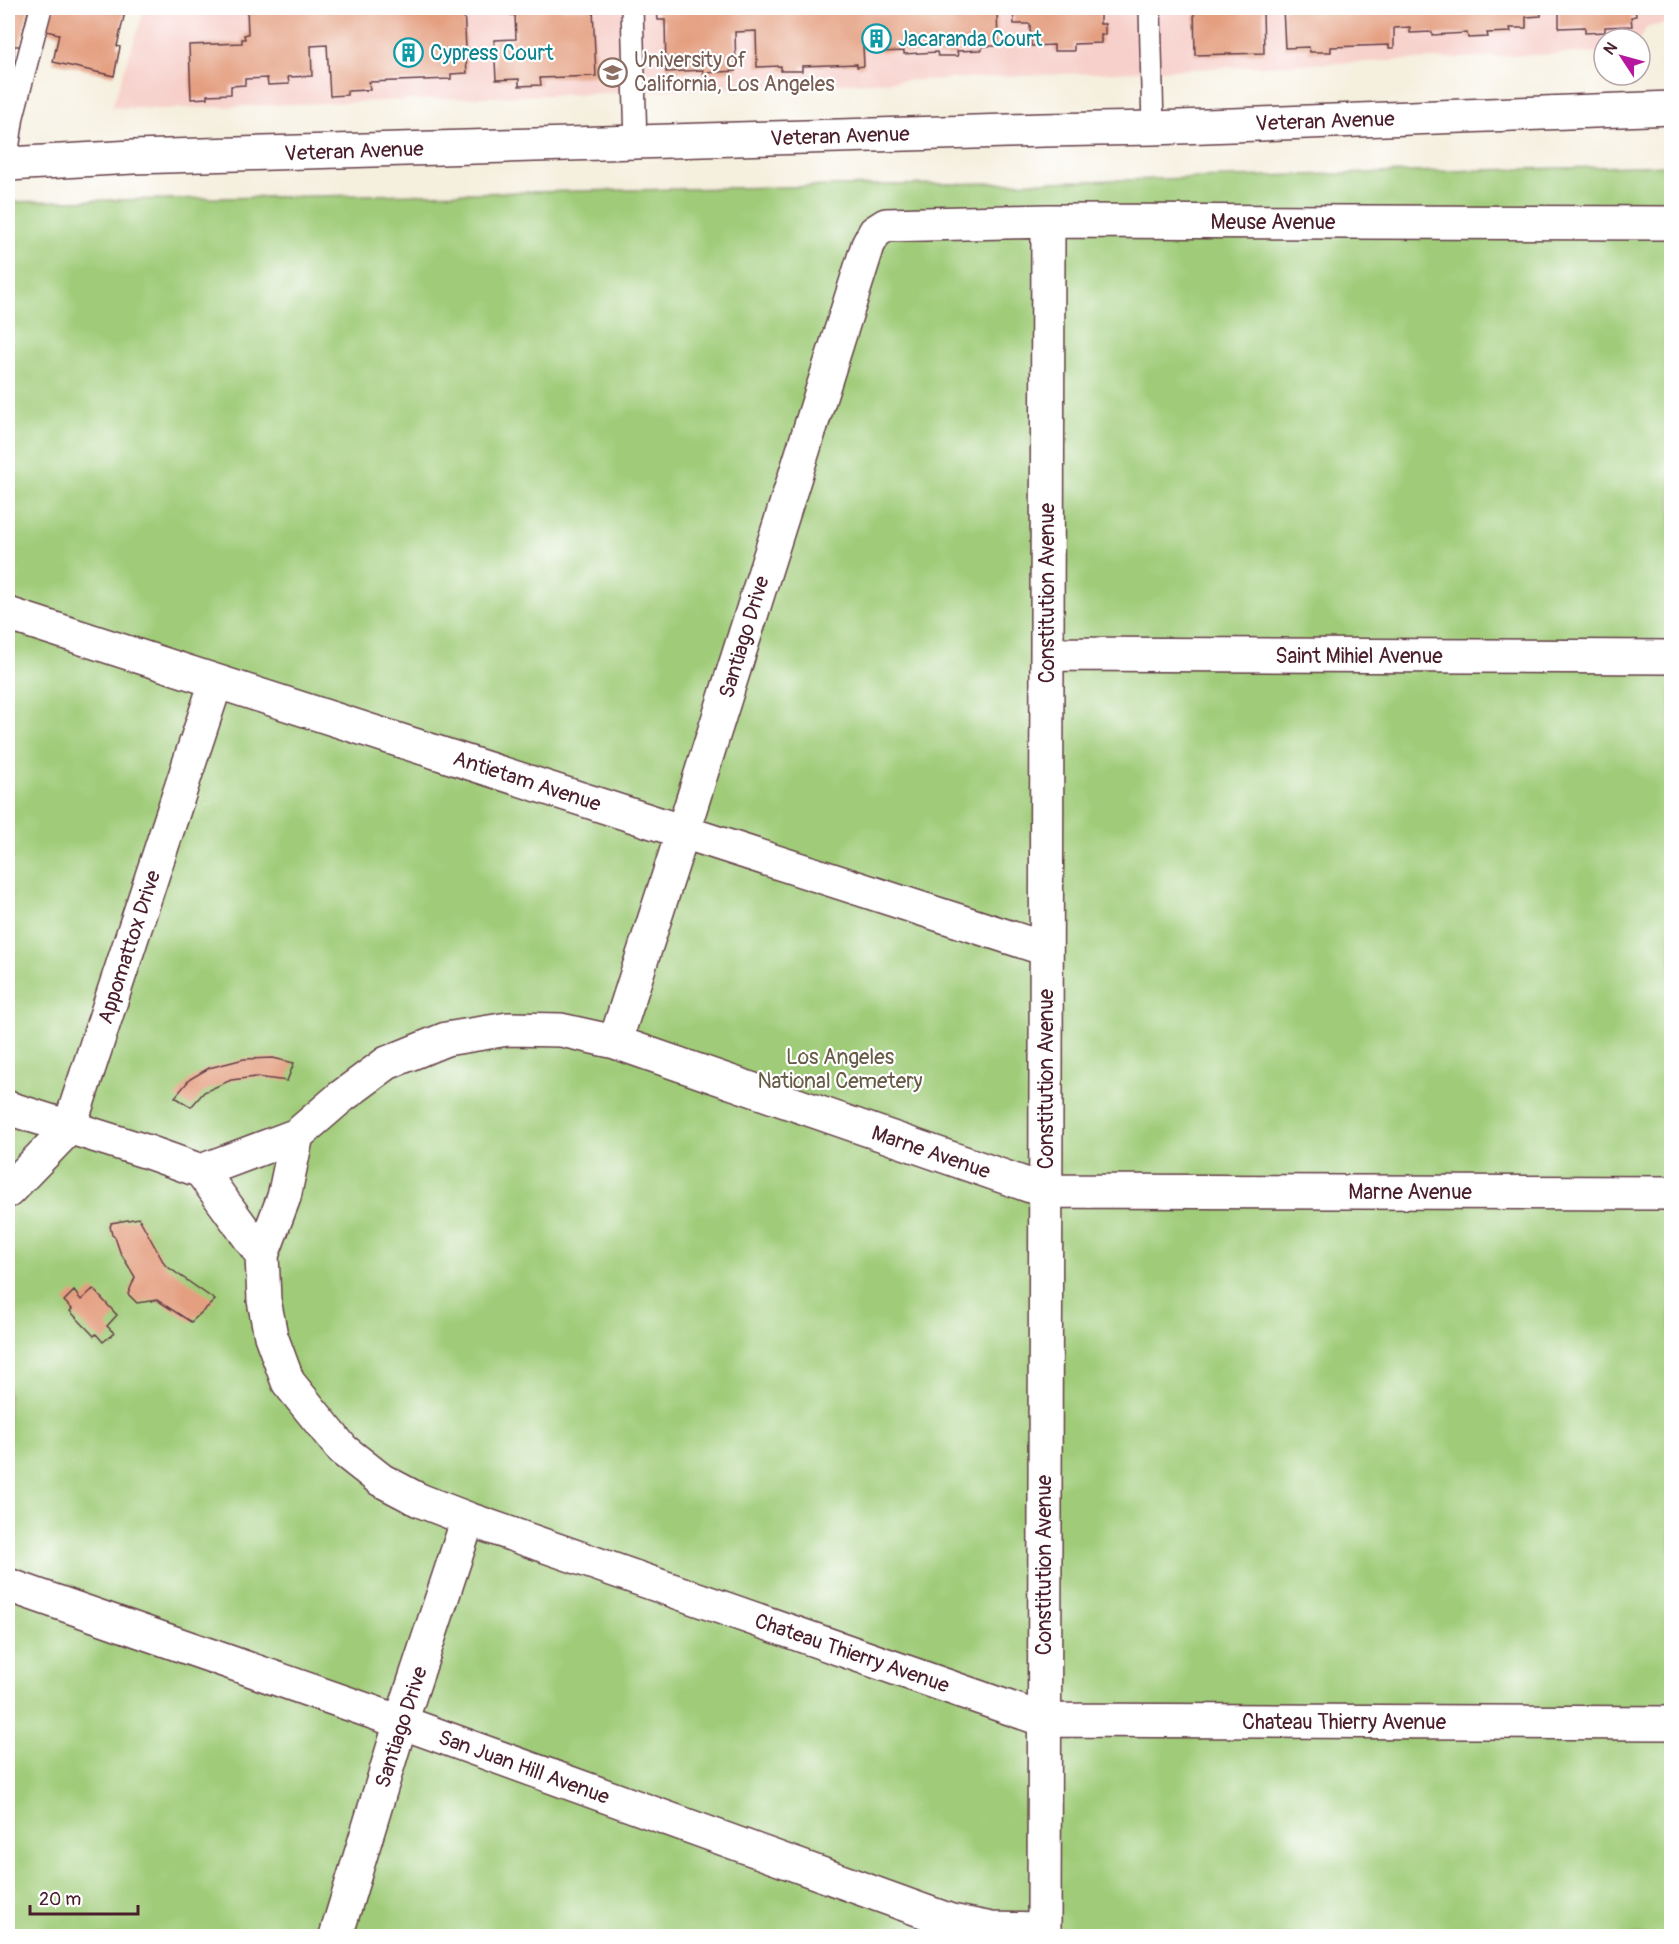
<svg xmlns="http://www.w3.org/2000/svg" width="1679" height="1944" font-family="Pangolin,sans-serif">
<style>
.built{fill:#f7d0cb}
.green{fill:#a0cc79;stroke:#757652;stroke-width:1.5}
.building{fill:#e49f80}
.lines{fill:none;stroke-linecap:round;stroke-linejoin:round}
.service-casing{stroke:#643e46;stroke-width:24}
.minor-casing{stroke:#643e46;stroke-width:36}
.tertiary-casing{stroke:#643e46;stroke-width:36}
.service{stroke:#fff;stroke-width:21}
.minor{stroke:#fff;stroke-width:33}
.tertiary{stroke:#fff;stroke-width:33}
.labels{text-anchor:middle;stroke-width:4.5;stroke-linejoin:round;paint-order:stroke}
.culture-label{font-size:21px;fill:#0d838f;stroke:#fff;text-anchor:start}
.education-label{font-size:21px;fill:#785e54;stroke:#fff;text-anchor:start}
.street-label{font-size:21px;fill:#4a1f2b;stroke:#fff}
.park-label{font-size:21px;fill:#685c46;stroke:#fff}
</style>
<rect width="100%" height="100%" fill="#fff"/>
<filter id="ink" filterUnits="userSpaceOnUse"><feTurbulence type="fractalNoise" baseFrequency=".0167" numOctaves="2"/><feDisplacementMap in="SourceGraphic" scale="12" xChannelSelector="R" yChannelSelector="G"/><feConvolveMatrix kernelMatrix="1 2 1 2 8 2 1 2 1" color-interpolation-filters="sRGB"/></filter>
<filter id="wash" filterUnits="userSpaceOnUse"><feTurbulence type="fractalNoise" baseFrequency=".008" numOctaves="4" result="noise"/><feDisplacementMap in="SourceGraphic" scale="24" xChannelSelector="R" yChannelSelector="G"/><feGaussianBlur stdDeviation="1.35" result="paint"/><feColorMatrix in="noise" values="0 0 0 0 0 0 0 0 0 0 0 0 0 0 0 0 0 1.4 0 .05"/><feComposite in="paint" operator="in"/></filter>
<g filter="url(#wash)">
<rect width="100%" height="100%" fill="#f5efde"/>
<path class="built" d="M145,8H1671V23L1647,27L1640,39H1604V52L603,93L159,109L112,107Z"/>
<path class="green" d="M1671,165V1936H8V202L1046,182Z"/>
<g id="blocks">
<path class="building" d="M8,8H29L20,46H14V72H8Z
M51,8H126L117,46L120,47L114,76L53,62L59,34L46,31Z
M247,8H464L466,49L490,48V57L466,58L467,73L451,74V79L369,82L370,90L347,91V95L330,96L327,45L311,46L312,76L288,77L289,84L268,85L267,78L245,79V85L231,86V94L207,95V98L191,99L189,45L242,43V39H245L244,35L248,34Z
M511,8H593L596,76L540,78L541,85L519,86V79L496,80L494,40L516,39L515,15H511Z
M664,8H879V13H888V8L997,9L998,46H982V50L957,51L958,56H938L937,52L904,54V51L880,52L879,45L863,46L864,66L857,67V64L802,66V71H781V66L757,67L756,31L735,32L736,71L703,73V70L666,72L665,20H658L657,10H664Z
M1024,8H1100V24H1105V35H1101V43L1074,44V51H1054V45L1031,46L1030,24H1014L1013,10L1024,9Z
M1194,8H1272V9L1263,10L1264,53L1195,55Z
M1283,8H1541V16L1526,17V28H1510L1511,32L1487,33L1488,37L1468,38L1467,33L1432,35V32L1410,33V27L1394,28V48H1389V45L1331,47V52H1310L1309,47L1285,48Z
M1559,8H1635L1636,16L1631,17L1632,26L1605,27V32L1585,33V27L1559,28Z
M273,1058L294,1063L287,1081L256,1077L231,1080L204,1092L191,1107L175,1097L190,1079L209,1068L244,1059Z
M139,1218L165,1265L215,1300L191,1322L157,1300L137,1303L128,1294L135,1277L120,1252L115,1237L112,1235L110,1226L111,1225V1223Z
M93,1289L117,1315L107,1326L114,1333L103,1342L96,1334L94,1336L70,1311L72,1309L64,1301L74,1291L81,1300Z"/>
</g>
</g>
<g filter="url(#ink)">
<use href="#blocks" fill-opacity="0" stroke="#643e46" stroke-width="1.5"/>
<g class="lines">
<defs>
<path id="service" d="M632,8L636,143
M1150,8L1153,128
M8,150L13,116L41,8"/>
<path id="minor" d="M8,614L1046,949
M1047,654L1672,657
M615,1042L683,831L868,245L875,232L886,225L1048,221L1672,223
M8,1108L148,1152L201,1171L262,1255
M201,1171L297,1135
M8,1191L69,1128L216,682
M1672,1193L1045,1191L615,1042L561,1030L508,1029L446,1039L387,1063L341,1097L297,1135L284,1197L262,1255L264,1300L271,1336L288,1382L343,1450L381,1480L419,1500L468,1519L1044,1720L1672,1723
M8,1585L401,1722L951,1921L991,1929L1044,1930
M336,1936L401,1722L468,1519
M1044,1936L1048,221"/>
<path id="tertiary" d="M8,164L133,157L1044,130L1153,128L1672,108"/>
</defs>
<use href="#service" class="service-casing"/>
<use href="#minor" class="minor-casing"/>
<use href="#tertiary" class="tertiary-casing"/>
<use href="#service" class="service"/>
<use href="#minor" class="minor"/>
<use href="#tertiary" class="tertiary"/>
</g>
</g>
<defs>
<symbol id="building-ring" viewBox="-11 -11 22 22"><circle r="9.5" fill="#fff" stroke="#0f9aa8" stroke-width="1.5"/><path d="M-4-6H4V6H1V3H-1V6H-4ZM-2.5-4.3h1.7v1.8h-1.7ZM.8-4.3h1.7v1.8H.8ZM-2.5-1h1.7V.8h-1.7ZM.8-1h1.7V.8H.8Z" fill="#0f9aa8"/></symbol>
<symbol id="university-ring" viewBox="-11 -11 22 22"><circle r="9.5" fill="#fff" stroke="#8d6e63" stroke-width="1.5"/><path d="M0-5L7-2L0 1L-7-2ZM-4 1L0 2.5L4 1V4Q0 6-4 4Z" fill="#8d6e63"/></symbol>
</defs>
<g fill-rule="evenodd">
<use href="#building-ring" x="860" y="22" width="33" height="33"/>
<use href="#building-ring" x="392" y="36" width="33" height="33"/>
<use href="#university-ring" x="596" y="56" width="33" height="33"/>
</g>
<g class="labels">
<g class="culture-label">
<text x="898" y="46">Jacaranda Court</text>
<text x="430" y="60">Cypress Court</text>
</g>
<g class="education-label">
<text x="634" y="67">University of<tspan x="634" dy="24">California, Los Angeles</tspan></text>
</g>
<g class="street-label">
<text transform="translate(1325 121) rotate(-2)" y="7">Veteran Avenue</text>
<text transform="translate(840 136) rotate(-2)" y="7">Veteran Avenue</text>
<text transform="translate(354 151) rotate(-2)" y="7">Veteran Avenue</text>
<text x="1273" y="229">Meuse Avenue</text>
<text transform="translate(1047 593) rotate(-90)" y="7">Constitution Avenue</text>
<text transform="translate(744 637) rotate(-73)" y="7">Santiago Drive</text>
<text x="1359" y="663">Saint Mihiel Avenue</text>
<text transform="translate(527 781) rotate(18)" y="7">Antietam Avenue</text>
<text transform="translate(129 947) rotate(-72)" y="7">Appomattox Drive</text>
<text transform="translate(1046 1079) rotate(-90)" y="7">Constitution Avenue</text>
<text transform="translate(931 1152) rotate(19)" y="7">Marne Avenue</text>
<text x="1410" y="1199">Marne Avenue</text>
<text transform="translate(1044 1565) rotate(-90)" y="7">Constitution Avenue</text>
<text transform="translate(852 1653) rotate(19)" y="7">Chateau Thierry Avenue</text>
<text x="1344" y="1729">Chateau Thierry Avenue</text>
<text transform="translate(401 1727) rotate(-72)" y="7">Santiago Drive</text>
<text transform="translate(524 1767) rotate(20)" y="7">San Juan Hill Avenue</text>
</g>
<g class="park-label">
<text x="840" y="1064">Los Angeles<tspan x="840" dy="24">National Cemetery</tspan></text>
</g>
</g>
<rect width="1679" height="1944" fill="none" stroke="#fff" stroke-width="30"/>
<g transform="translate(1622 57) rotate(306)"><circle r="28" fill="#ffffff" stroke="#b7a5aa" stroke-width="1.5"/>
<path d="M0-4.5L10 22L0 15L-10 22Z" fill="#b5179e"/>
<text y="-9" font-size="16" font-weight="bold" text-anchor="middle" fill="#4a1f2b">N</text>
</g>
<path d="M30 1905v9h108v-9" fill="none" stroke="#4a1f2b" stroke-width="3"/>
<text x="39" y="1905" font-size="18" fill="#4a1f2b" stroke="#ffffff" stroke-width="4.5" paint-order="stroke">20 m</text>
</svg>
